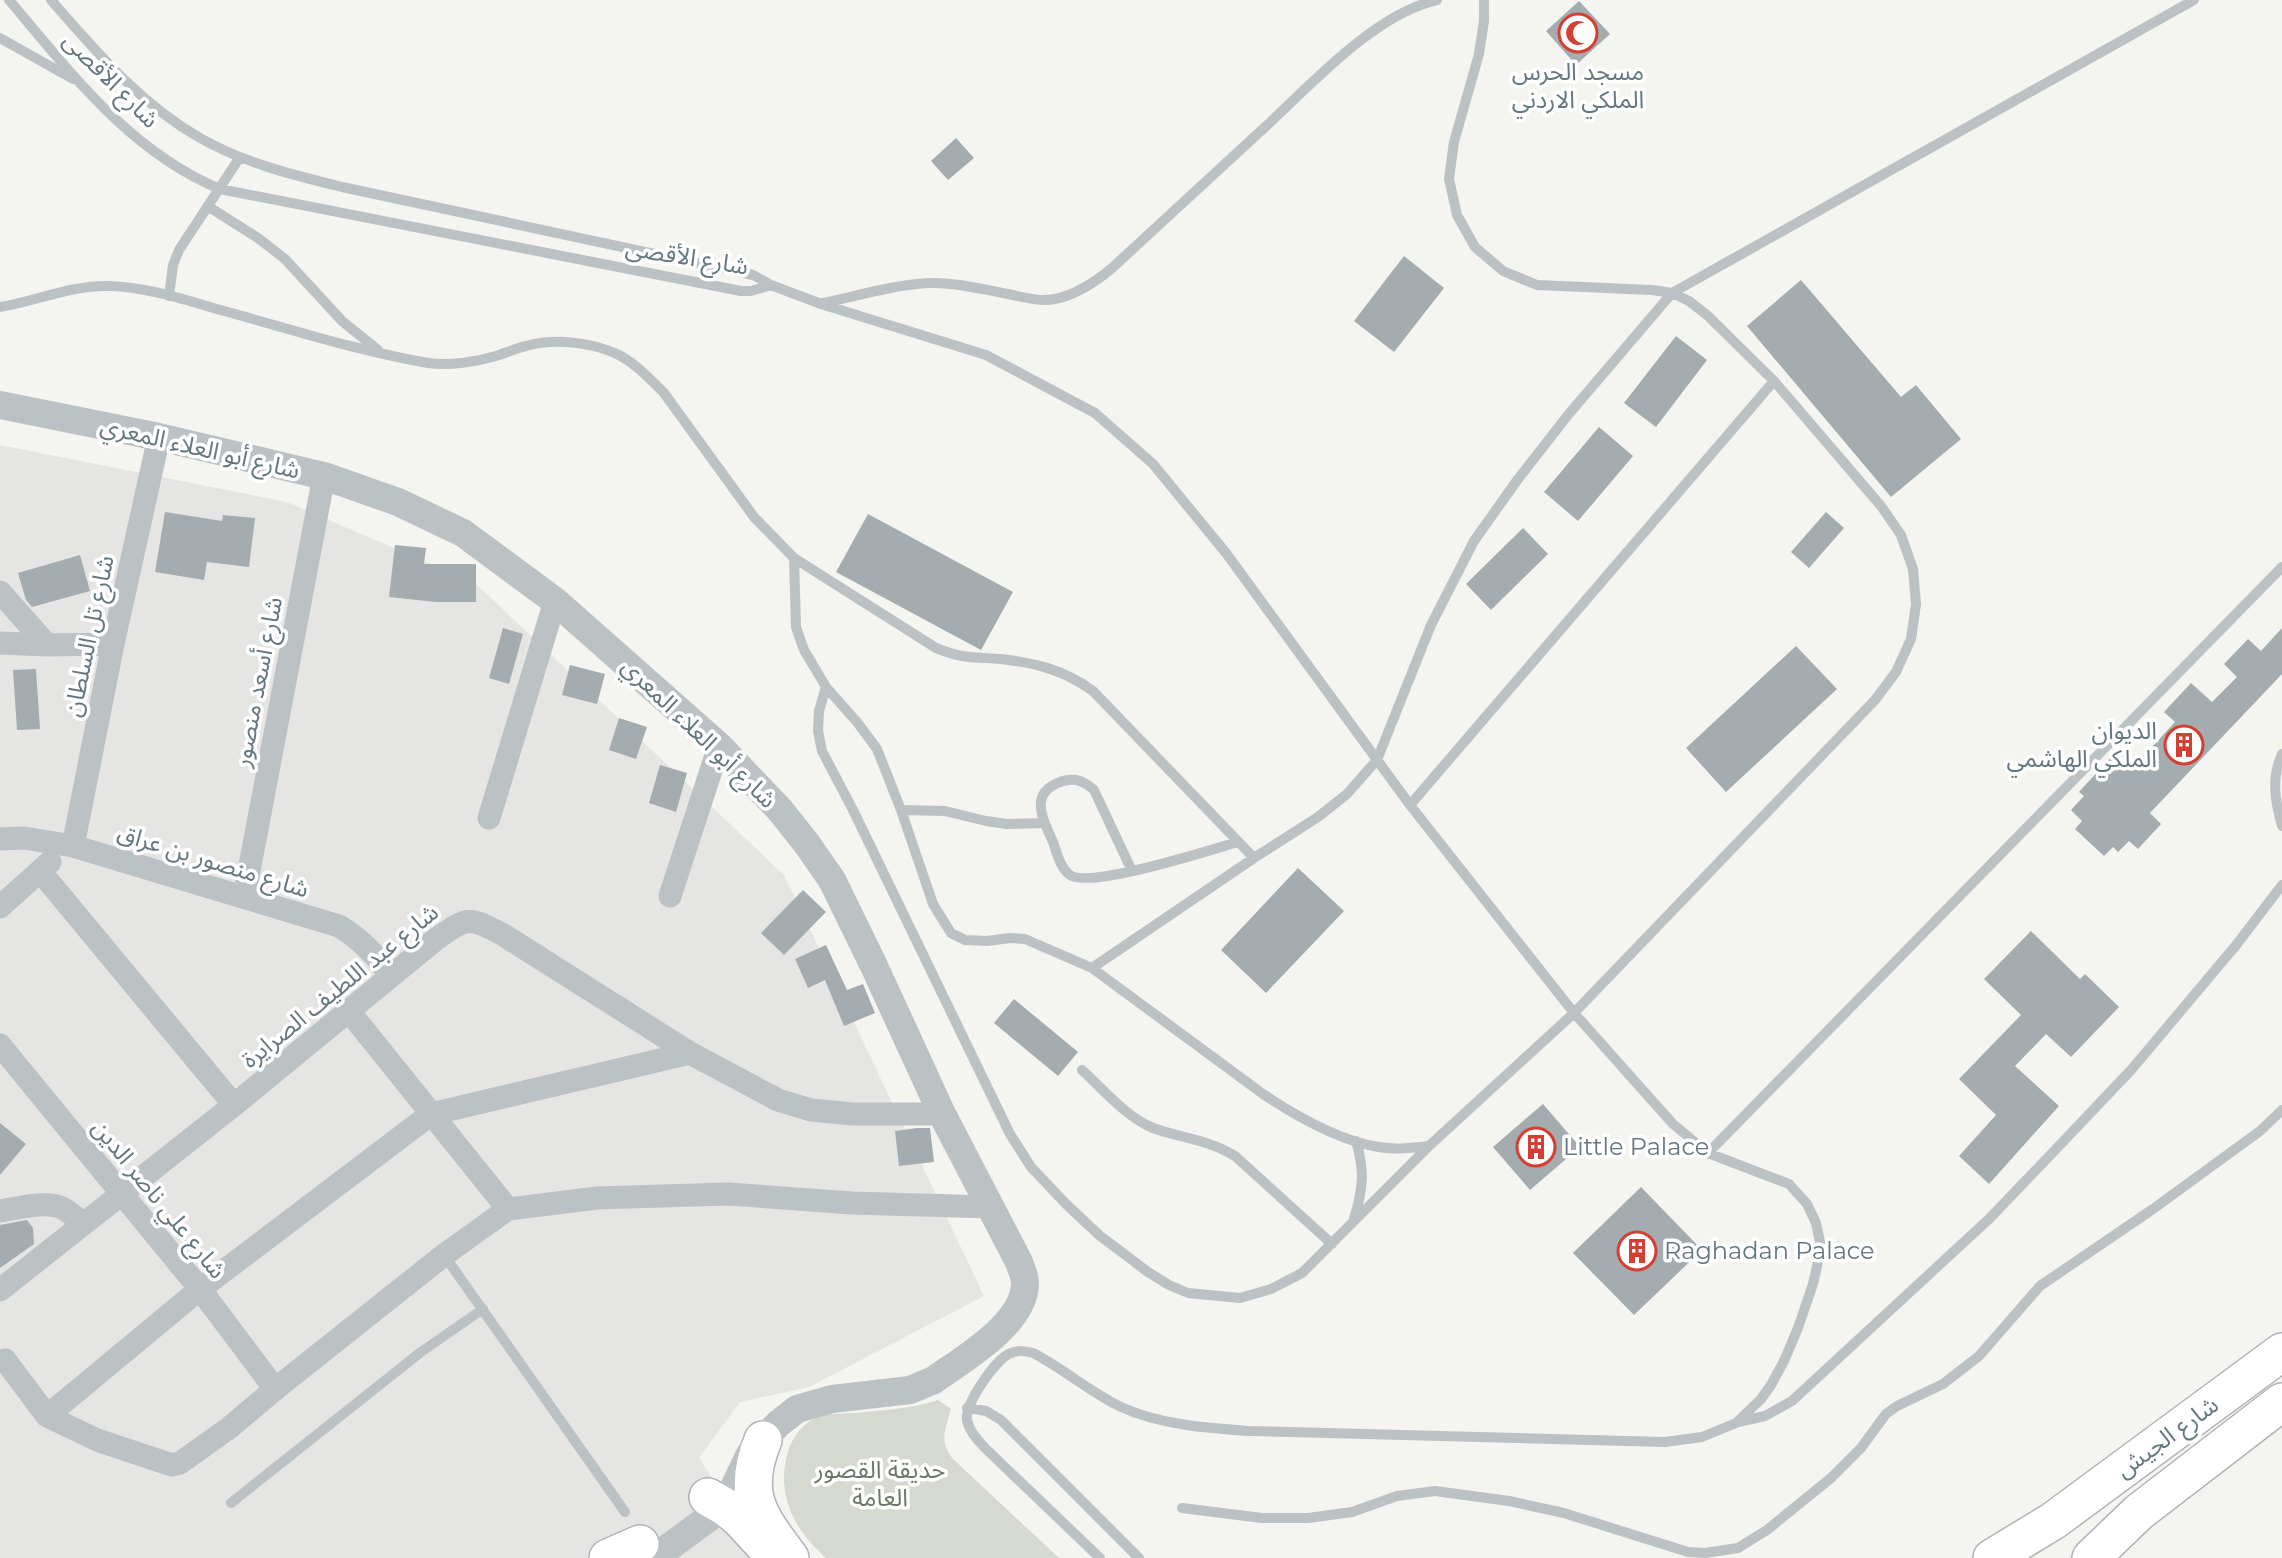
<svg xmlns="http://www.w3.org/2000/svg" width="2282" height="1558" font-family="Montserrat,'Noto Sans Arabic',sans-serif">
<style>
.built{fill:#e5e5e4}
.green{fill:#d5d9d0}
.building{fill:#a4acaf}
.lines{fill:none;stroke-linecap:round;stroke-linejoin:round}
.trunk-casing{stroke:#afb4b6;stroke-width:40}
.service{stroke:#bcc1c3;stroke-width:10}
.minor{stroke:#bcc1c3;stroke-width:23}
.tertiary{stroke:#bcc1c3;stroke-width:28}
.trunk{stroke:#fff;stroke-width:37}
.labels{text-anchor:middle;stroke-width:7;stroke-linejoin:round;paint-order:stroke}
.poi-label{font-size:24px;fill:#66787f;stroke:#fff;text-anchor:start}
.street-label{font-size:24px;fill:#66787f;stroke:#fff}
.park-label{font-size:24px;fill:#6b7764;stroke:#fff}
</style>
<rect width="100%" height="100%" fill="#f4f4f1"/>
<path class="built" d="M0,445L287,502L475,583L784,875L984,1296L809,1387L740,1402L699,1458L764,1558H0Z"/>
<path class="green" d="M938,1400L951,1409C945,1430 939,1441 953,1459L1059,1558H826C803,1538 785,1512 784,1480C784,1455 792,1429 817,1417C827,1413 842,1414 854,1413C883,1410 911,1409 938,1400Z"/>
<path class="building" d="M1579,1L1610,34L1576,65L1546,31Z
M956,138L974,158L948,180L931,161Z
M1404,256L1444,288L1394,352L1354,321Z
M1801,280L1901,397L1916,385L1961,439L1891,497L1747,326Z
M1676,336L1707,360L1656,427L1624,403Z
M1599,427L1633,456L1578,521L1544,492Z
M165,512L222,521L223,515L255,518L249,567L207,562L204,580L155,572Z
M1826,512L1844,528L1809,568L1791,552Z
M868,514L1013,592L981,650L836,572Z
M1523,528L1548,554L1491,610L1466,584Z
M395,545L426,548L424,564H476V602H436L389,597Z
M80,555L90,591L32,607L26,600L18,573Z
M503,628L523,634L509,684L489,678Z
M2282,628V674L2150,813L2161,824L2138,849L2129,841L2118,852L2113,847L2104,856L2075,829L2082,821L2071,810L2084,796L2079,792L2113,755L2130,771L2175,722L2164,712L2191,683L2212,702L2237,677L2224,664L2248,639L2261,651Z
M1796,646L1837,689L1726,792L1686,748Z
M570,665L605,674L597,704L562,695Z
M36,669L40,729L17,730L13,670Z
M619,718L647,727L636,759L609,750Z
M660,765L687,773L676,812L649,803Z
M1298,868L1344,911L1266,993L1221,950Z
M803,890L826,912L784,955L761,933Z
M2031,931L2080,979L2085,974L2119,1007L2071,1057L2046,1034L2015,1066L2059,1106L1989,1184L1959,1156L1996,1115L1959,1079L2021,1015L1984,979Z
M826,945L847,990L863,984L875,1013L844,1026L825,980L808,988L795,959Z
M1014,999L1078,1052L1058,1076L994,1023Z
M1543,1104L1580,1147L1530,1190L1493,1147Z
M0,1123L26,1144L0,1175Z
M917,1128H930L934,1162L899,1166L895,1131Z
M1641,1187L1702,1250L1634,1315L1573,1253Z
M27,1220L33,1228L34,1244L0,1268V1225Z"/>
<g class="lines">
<defs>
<path id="trunk" d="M763,1440C741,1494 758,1515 790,1558
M708,1497L727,1508L739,1518L766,1547
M608,1558L640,1544
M1992,1558L2053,1521L2282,1352
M2091,1558L2139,1512L2282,1402"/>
</defs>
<use href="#trunk" class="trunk-casing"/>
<path class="service" d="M9,0C70,72 130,152 220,189L741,291H751L771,285
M51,0C96,51 140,104 200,138C244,163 293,175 342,187L753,275L771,285L821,304L986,355L1095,413L1153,464L1226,553L1410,805L1574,1013L1673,1124L1708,1153L1789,1184L1807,1204L1816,1223L1820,1242L1818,1262L1813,1284L1798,1328L1784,1361L1771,1385L1761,1399L1736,1423L1702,1437L1665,1442L1249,1431C1206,1428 1161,1425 1121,1407C1090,1392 1064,1369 1033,1353C1025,1351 1019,1350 1011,1353C996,1358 964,1405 967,1420C969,1431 978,1440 985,1448L1100,1558
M0,38L73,79
M209,207L258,238L285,259L342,321L378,350
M169,296L173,265L179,250L240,157
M823,303C857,296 893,285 928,283C955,282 981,289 1008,294C1023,297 1039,302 1055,299C1076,295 1095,282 1111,269C1162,222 1213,175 1264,128C1310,86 1374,14 1437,0
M0,307C37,301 71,285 109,286C146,287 182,299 217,309C287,328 357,351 428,363C449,366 476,362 496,356C506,353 516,348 526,346C555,338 592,342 619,355C636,364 651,380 664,393L754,517L794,558L936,648C963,659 973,657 1001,659C1036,663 1064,670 1093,691L1254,858
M794,558L796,627L804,650L826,687L857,722L877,749L901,810L933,904L951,933L965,940L987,941L1010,938L1025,939L1092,968L1263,1094C1296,1116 1339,1141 1379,1147C1395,1150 1412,1148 1429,1146
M826,687L819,711L818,731L822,751L853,810L1010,1134L1031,1167L1066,1204L1099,1235L1148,1272L1169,1285L1188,1293L1240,1298L1271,1289L1302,1273L1429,1146L1574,1013L1875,700L1896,672L1911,639L1916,604L1913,569L1901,535L1881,506L1774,381L1707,315L1689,301L1672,293L1652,290L1537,285L1503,271L1475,247L1457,215L1449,179L1454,142L1479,54L1484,21V0
M2282,754C2271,778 2275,801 2282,826
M1410,805L1774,381
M901,810L945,811L986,821L1007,824L1045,823
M1132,871L1094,790C1089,786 1086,783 1080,781C1066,777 1044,785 1041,801C1039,814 1048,830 1053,842C1057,853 1060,868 1070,875C1090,889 1210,850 1238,842
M1092,968L1254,858L1318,817L1347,794L1377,760L1431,625L1474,541L1518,479L1568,415L1672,293L2194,0
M1082,1070C1103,1089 1126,1117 1153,1128C1181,1138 1210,1140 1235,1156L1332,1244
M1708,1153L2282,567
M1354,1219C1363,1189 1365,1171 1356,1141
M444,1255L625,1512
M967,1408L986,1411L1001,1420L1139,1558
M1738,1422L1765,1416L1792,1401L1990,1218L2057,1148L2132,1069L2237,944L2282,885
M231,1503L421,1352L483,1309
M1182,1508L1262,1518H1308L1352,1512L1397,1496L1435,1491L1509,1501L1564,1513L1688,1552L1705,1553L1738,1548L1767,1530L1831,1478L1861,1448L1886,1414L1897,1406L1943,1384L1979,1356L2040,1286L2153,1209L2260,1131L2282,1110"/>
<path class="minor" d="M0,592L47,645
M0,643L47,645L113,644
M489,818L555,601
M0,839L24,838L73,846L339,926C361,939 376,955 391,976
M73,846L113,644L159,437
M40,871L234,1105
M670,896L719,746
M244,897L324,476
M0,907L50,862
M348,1010L508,1209
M0,1045L200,1289L275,1389
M0,1211C19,1208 47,1200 64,1209C71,1213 77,1219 83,1224
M0,1290L234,1105L435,940C468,917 467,916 502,934L690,1053L778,1100L811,1110L852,1114H942
M5,1360L47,1416L97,1440L172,1465L180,1463L229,1428L279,1386L444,1255L508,1209L597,1198L729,1194L852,1203L990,1207
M47,1416L200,1289L431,1114L690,1053"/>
<path class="tertiary" d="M0,405L159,437L324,476L398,502L463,533L555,601L719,746L780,810L807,844L832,880L874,966L942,1114L1019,1262C1021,1268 1025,1276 1025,1283C1025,1324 963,1359 934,1380L910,1390L832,1399L797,1409L778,1424L750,1454L725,1506L654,1558"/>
<use href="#trunk" class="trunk"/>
</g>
<defs>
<symbol id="mosque-ring" viewBox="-11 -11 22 22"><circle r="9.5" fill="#fff" stroke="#d33f32" stroke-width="1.5"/><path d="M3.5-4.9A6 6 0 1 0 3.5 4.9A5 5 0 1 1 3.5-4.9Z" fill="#d33f32"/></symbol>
<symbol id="building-ring" viewBox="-11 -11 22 22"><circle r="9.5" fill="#fff" stroke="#d33f32" stroke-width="1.5"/><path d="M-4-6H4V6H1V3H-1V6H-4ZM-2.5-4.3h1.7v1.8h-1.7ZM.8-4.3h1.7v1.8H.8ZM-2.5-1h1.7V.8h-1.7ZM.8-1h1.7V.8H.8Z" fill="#d33f32"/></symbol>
</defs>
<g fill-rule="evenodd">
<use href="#mosque-ring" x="1556" y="11" width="44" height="44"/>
<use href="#building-ring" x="2162" y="723" width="44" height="44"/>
<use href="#building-ring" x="1514" y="1125" width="44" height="44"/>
<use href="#building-ring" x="1615" y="1229" width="44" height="44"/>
</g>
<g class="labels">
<g class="poi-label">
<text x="1578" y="80" text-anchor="middle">مسجد الحرس<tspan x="1578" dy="28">الملكي الاردني</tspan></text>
<text x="2157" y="739" text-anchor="end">الديوان<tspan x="2157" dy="28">الملكي الهاشمي</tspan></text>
<text x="1563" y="1155">Little Palace</text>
<text x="1664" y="1259">Raghadan Palace</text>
</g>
<g class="street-label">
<text transform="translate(111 80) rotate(45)" y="8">شارع الأقصى</text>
<text transform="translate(687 257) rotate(9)" y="8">شارع الأقصى</text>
<text transform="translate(200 448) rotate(13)" y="8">شارع أبو العلاء المعري</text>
<text transform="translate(89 636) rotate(-78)" y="8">شارع تل السلطان</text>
<text transform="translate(258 682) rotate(-79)" y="8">شارع أسعد منصور</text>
<text transform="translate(699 733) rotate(44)" y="8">شارع أبو العلاء المعري</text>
<text transform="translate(213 861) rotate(17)" y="8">شارع منصور بن عراق</text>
<text transform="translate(340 986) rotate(-39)" y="8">شارع عبد اللطيف الصرايرة</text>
<text transform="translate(159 1199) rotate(51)" y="8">شارع علي ناصر الدين</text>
<text transform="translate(2167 1437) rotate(-36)" y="8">شارع الجيش</text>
</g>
<g class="park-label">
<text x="880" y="1478">حديقة القصور<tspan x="880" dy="28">العامة</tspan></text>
</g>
</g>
</svg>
